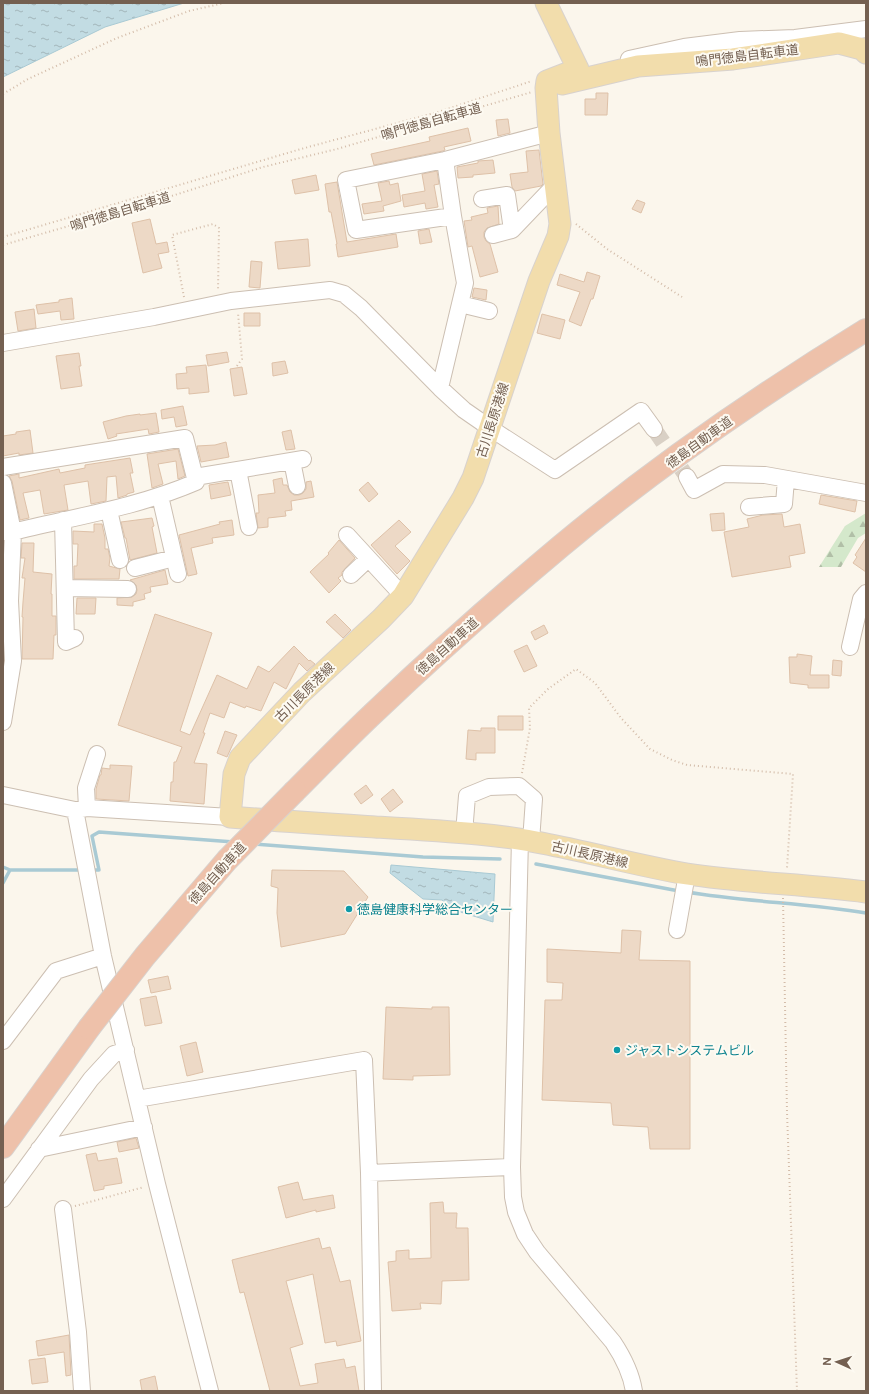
<svg xmlns="http://www.w3.org/2000/svg" width="869" height="1394" font-family="'Public Sans','Noto Sans JP',sans-serif">
<style>
.forest{fill:url(#forest-firs)}
.water{fill:url(#water-ripples);stroke:#a9cad4}
.lines{fill:none;stroke-linecap:round;stroke-linejoin:round}
.stream{stroke:#a9cad4;stroke-width:3.5}
.building{fill:#edd9c6;stroke:#dec1a8}
.minor-tunnel{stroke:#d9d0c5;stroke-width:16;stroke-dasharray:16 8;stroke-linecap:butt}
.minor-casing{stroke:#ccbfb2;stroke-width:18}
.major-casing{stroke:#d8d2ce;stroke-width:23}
.highway-casing{stroke:#d8d2ce;stroke-width:24}
.path{stroke:#d3bca9;stroke-width:2;stroke-dasharray:1 3;stroke-linecap:butt}
.minor{stroke:#fff;stroke-width:16}
.major{stroke:#f2ddac;stroke-width:21}
.highway{stroke:#eec1aa;stroke-width:22}
.highway-bridge-casing{stroke:#d8d2ce;stroke-width:24;stroke-linecap:butt}
.highway-bridge{stroke:#eec1aa;stroke-width:22}
.culture-dot{fill:#0f9aa8;stroke:#fdfaf2;stroke-width:1.5}
.labels{text-anchor:middle;stroke-width:4;stroke-linejoin:round;paint-order:stroke}
.street-label{font-size:13px;fill:#746051;stroke:#fdfaf2}
.culture-label{font-size:13px;fill:#0d838f;stroke:#fdfaf2;text-anchor:start}
</style>
<defs>
<pattern id="forest-firs" width="22" height="20" patternUnits="userSpaceOnUse"><rect width="22" height="20" fill="#d4e8cb"/><path d="M5 1l3.5 6h-7zM16 11l3.5 6h-7z" fill="#b1bfa7"/></pattern>
<pattern id="water-ripples" width="26" height="14" patternUnits="userSpaceOnUse"><rect width="26" height="14" fill="#c2dce3"/><path d="M2 4q2-2 4 0t4 0M15 11q2-2 4 0t4 0" fill="none" stroke="#a2b6ba"/></pattern>
</defs>
<rect width="100%" height="100%" fill="#fbf6ec"/>
<path class="forest" d="M866,513V533L858,538L841,567H819L845,526Z"/>
<path class="water" d="M3,3H184L105,27L3,77Z
M391,865L495,874L493,922L454,910L442,900L423,899L390,873Z"/>
<g class="lines">
<path class="stream" d="M254,844L423,857L500,859
M536,864L679,891
M3,867L10,870H83
M91,870H99L92,836L99,832L234,842
M3,883L10,870
M687,892C746,902 807,903 866,913"/>
</g>
<path class="building" d="M596,93H608L607,115H585V99H596Z
M508,119L510,133L498,136L496,120Z
M468,128L471,141L444,147L445,150L443,151L374,165L371,154L430,141L429,137Z
M539,150L543,184L541,186L515,191L512,187L510,174L528,172L526,151Z
M493,160L495,173L473,175V177L458,178L457,167L478,163V161Z
M437,171L439,184L434,185L438,207L426,209L425,203L404,207L402,195L425,191L422,174Z
M316,175L319,190L295,194L292,180Z
M389,181L390,185L398,183L401,201L383,206L384,211L364,214L362,204L382,201L378,183Z
M337,182L347,242L396,234L398,247L338,257L336,244H337L331,212H329L325,184Z
M637,200L645,203L641,213L632,209Z
M498,206L499,224L487,228L484,232V237L486,241L490,244L498,272L480,277L472,246L468,247L464,221L472,220L471,217L488,213L487,208Z
M150,219L156,244L167,242L169,252L158,254L162,268L143,273L132,223Z
M429,229L432,242L420,244L418,231Z
M308,239L310,266L278,269L275,242Z
M251,261L262,262L260,288L249,287Z
M587,272L600,276L593,299H591L581,326L569,321L580,292L557,285L560,274L584,282Z
M474,288L487,290L486,300L472,297Z
M72,298L74,319L61,320L60,311L38,314L36,305L59,302V300Z
M34,309L36,328L18,331L15,312Z
M244,313H260V326H244Z
M542,314L565,320L560,339L537,333Z
M227,352L229,362L208,366L206,355Z
M79,353L81,366H79L82,386L61,389L56,356Z
M285,361L288,373L273,376L272,363Z
M206,365L209,392L189,394V388L177,389L176,374L187,373L186,367Z
M242,367L247,394L234,396L230,369Z
M183,406L187,425L176,427L174,417L162,419L161,410Z
M156,413L159,432L149,434L148,429L116,434L117,436L108,439L103,422L126,416L140,414V415Z
M30,430L33,453L19,455V453L3,456V436L16,434V432Z
M291,430L295,449L286,450L282,432Z
M226,442L229,457L201,462L197,446L215,445Z
M178,449L185,476L178,479L176,461L158,464L163,484L152,488L147,454Z
M130,458L133,473H130L134,492L127,494V495L118,498L116,476L107,477L106,501L91,504L88,481L64,485L68,510L44,514L40,490L23,493L29,518L20,520L12,481L9,476L19,474V478L59,469L60,473L85,468V465Z
M282,478L283,485H287L290,492L294,495H299L303,493L306,489V482L311,481L314,497L291,501L292,510L285,511L286,516L268,518V527L258,528L256,513H259L258,495L275,493L273,480Z
M228,482L231,495L211,499L209,485Z
M368,482L378,494L369,502L359,490Z
M821,495L857,501L855,512L819,504Z
M724,513L725,530L712,531L710,514Z
M782,514L784,527L800,524L805,553L789,556L791,567L732,577L724,532L749,527L747,519L763,515Z
M152,518L154,526L152,527L157,553L130,560L126,538H125L121,522Z
M232,520L234,535L212,538L213,543L191,548L197,574L188,576L179,535L220,524L219,522Z
M399,520L411,532L395,546L410,561L397,574L371,545Z
M94,524H102L105,538V549H108L110,558L109,566L120,569L119,579H74V566H77L78,544H73V531L94,532Z
M866,538V572L853,563L857,557L855,555Z
M339,540L355,558L342,572V575L338,578L341,581L329,593L310,572L329,554L328,553Z
M22,543H34L33,572L52,574L51,594H52V616H56V635H54L53,659H22L23,617H22L23,602L25,578H22L25,558H21Z
M165,570L168,584L150,587L151,592L144,594L145,599L133,602V606L117,605V598L132,597L136,594L137,590L136,585L130,580Z
M77,598H96L95,614H76Z
M155,614L212,633L180,731L190,735L217,675L247,689L258,666L269,672L294,646L309,661L310,660L315,664L307,671L299,663L286,689L274,682L261,711L246,706L245,708L230,702L224,718L210,713L203,733H205L194,763L207,764L204,804L170,801L171,782H173L174,762H176L182,747L118,725Z
M335,614L351,630L343,638L326,622Z
M544,625L548,633L535,640L531,632Z
M527,645L537,666L524,672L514,651Z
M797,654L812,656L810,675H829V688H808V685L790,683L789,657H797Z
M833,660L842,661L841,676L832,675Z
M498,716H523V730H498Z
M481,728H495V753H476V760L466,759L468,730L481,731Z
M225,731L237,735L227,757L217,753Z
M110,765L132,766L129,801L96,799V789L100,775H101L102,768L110,769Z
M366,785L373,795L361,804L354,794Z
M393,789L403,802L390,812L381,799Z
M272,870L344,871L368,897L345,934L281,947L277,913L278,888L271,886Z
M622,930L641,931L639,960L690,961V1149H650L648,1127L613,1125L611,1103L542,1100L545,1000H562L563,983L547,982V949L621,953Z
M168,976L171,989L151,993L148,980Z
M156,996L162,1023L145,1026L140,999Z
M386,1007L432,1009V1007H449L450,1075L413,1076V1080L383,1079Z
M196,1042L203,1072L187,1076L180,1046Z
M136,1138L139,1148L119,1152L117,1142Z
M96,1153L98,1161L117,1158L122,1183L104,1186V1189L94,1191L86,1155Z
M298,1182L303,1200L333,1195L335,1208L316,1212V1210L286,1218L278,1187Z
M443,1202L444,1213H457L456,1228H468L469,1280L442,1281L441,1304L420,1303L421,1309L392,1311L388,1262L396,1261V1251L409,1250V1259L431,1258L430,1203Z
M319,1238L322,1249L330,1247L340,1282L350,1280L361,1341L337,1346L336,1341L325,1343L313,1274L286,1281L303,1344L290,1348L300,1386L318,1383L315,1364L344,1359L346,1368L355,1366L359,1391H270L244,1292L240,1293L232,1260Z
M69,1335L71,1375L66,1376L64,1352L38,1356L36,1341Z
M45,1358L48,1382L32,1384L29,1360Z
M155,1376L158,1391H142L140,1380Z"/>
<g class="lines">
<path class="minor-tunnel" d="M654,429L687,477"/>
<defs>
<path id="minor" d="M629,59L684,47L740,40L795,38L866,29
M482,199L507,195L512,230L556,184
M453,216L356,230L346,180L445,160L549,133
M493,235L512,230
M460,304L489,311
M3,343L154,317L231,301L330,290L344,294L361,308L440,388L464,410L490,428L555,470L641,411L654,429
M440,388L465,283L453,216L445,160
M292,461L297,486
M3,467L185,438L196,482C138,507 74,517 13,532L3,483
M238,470L249,527
M195,477L303,459
M687,477L694,490L723,474L765,475L866,493
M160,496L178,574
M749,507L784,504L786,479
M109,510L120,560
M63,520L66,642L75,638
M3,532H13L10,601L13,661L3,722
M347,535L403,596
M135,568L174,558
M351,575L368,559
M65,588L128,589
M850,647L861,599L866,593
M3,795L75,810L87,808L230,817
M87,808L86,788L97,754
M75,810L103,956L157,1184L210,1391
M464,833L467,796L489,787L519,786L534,799L531,841
M520,839L512,1167L513,1197L516,1212L525,1234L537,1252L613,1342C623,1357 631,1372 634,1391
M677,930L687,874
M3,1041L56,971L103,956
M137,1099L364,1060L369,1173L373,1391
M39,1149L144,1127
M369,1173L512,1167
M3,1199L91,1079L114,1054L126,1050
M63,1209L78,1332L82,1391"/>
<path id="major" d="M546,3L578,69L547,81L546,88L549,133L560,224L558,236L539,281L473,478L463,498L403,596L381,619L302,692L240,758L234,774L230,817C278,821 327,824 375,827C409,829 444,831 478,834C549,840 617,862 687,874C746,883 806,884 866,892
M562,84L638,66L733,59L839,43L862,49L866,53"/>
<path id="highway" d="M295,791C323,763 350,735 379,708C438,652 499,598 561,546C657,466 760,395 866,330
M3,1147L89,1028"/>
</defs>
<use href="#minor" class="minor-casing"/>
<use href="#major" class="major-casing"/>
<use href="#highway" class="highway-casing"/>
<path class="path" d="M3,94L28,79L117,38L189,11L224,3
M576,224L607,249L682,297
M3,237L301,149L438,112L532,81
M3,245L159,200L263,167L337,149L532,92
M184,297L172,235L213,224L219,228L218,291
M237,366L242,359L238,313
M522,773L530,728L529,708L548,689L576,669L595,683L621,718L650,749L672,760L687,765L793,774L787,868
M783,898L787,1112L797,1391
M75,1206L144,1187"/>
<use href="#minor" class="minor"/>
<use href="#major" class="major"/>
<use href="#highway" class="highway"/>
<defs>
<path id="highway-bridge" d="M89,1028L145,956L227,860L295,791"/>
</defs>
<use href="#highway-bridge" class="highway-bridge-casing"/>
<use href="#highway-bridge" class="highway-bridge"/>
</g>
<g class="culture-dot">
<circle cx="349" cy="909" r="4"/>
<circle cx="617" cy="1050" r="4"/>
</g>
<g class="labels">
<g class="street-label">
<text transform="translate(747 55) rotate(-7)" y="5">鳴門徳島自転車道</text>
<text transform="translate(431 121) rotate(-16)" y="5">鳴門徳島自転車道</text>
<text transform="translate(120 211) rotate(-17)" y="5">鳴門徳島自転車道</text>
<text transform="translate(492 420) rotate(-72)" y="5">古川長原港線</text>
<text transform="translate(699 442) rotate(-36)" y="5">徳島自動車道</text>
<text transform="translate(447 646) rotate(-42)" y="5">徳島自動車道</text>
<text transform="translate(304 692) rotate(-45)" y="5">古川長原港線</text>
<text transform="translate(590 854) rotate(13)" y="5">古川長原港線</text>
<text transform="translate(217 873) rotate(-48)" y="5">徳島自動車道</text>
</g>
<g class="culture-label">
<text x="357" y="914">徳島健康科学総合センター</text>
<text x="625" y="1055">ジャストシステムビル</text>
</g>
</g>
<rect width="869" height="1394" fill="none" stroke="#746051" stroke-width="8"/>
<g transform="translate(837 1362) rotate(273)" stroke="#fdfaf2" stroke-width="3" paint-order="stroke">
<path d="M0-3L7 15L0 10L-7 15Z" fill="#746051"/>
<text y="-6" font-size="11" font-weight="bold" text-anchor="middle" fill="#746051">N</text>
</g>
</svg>
